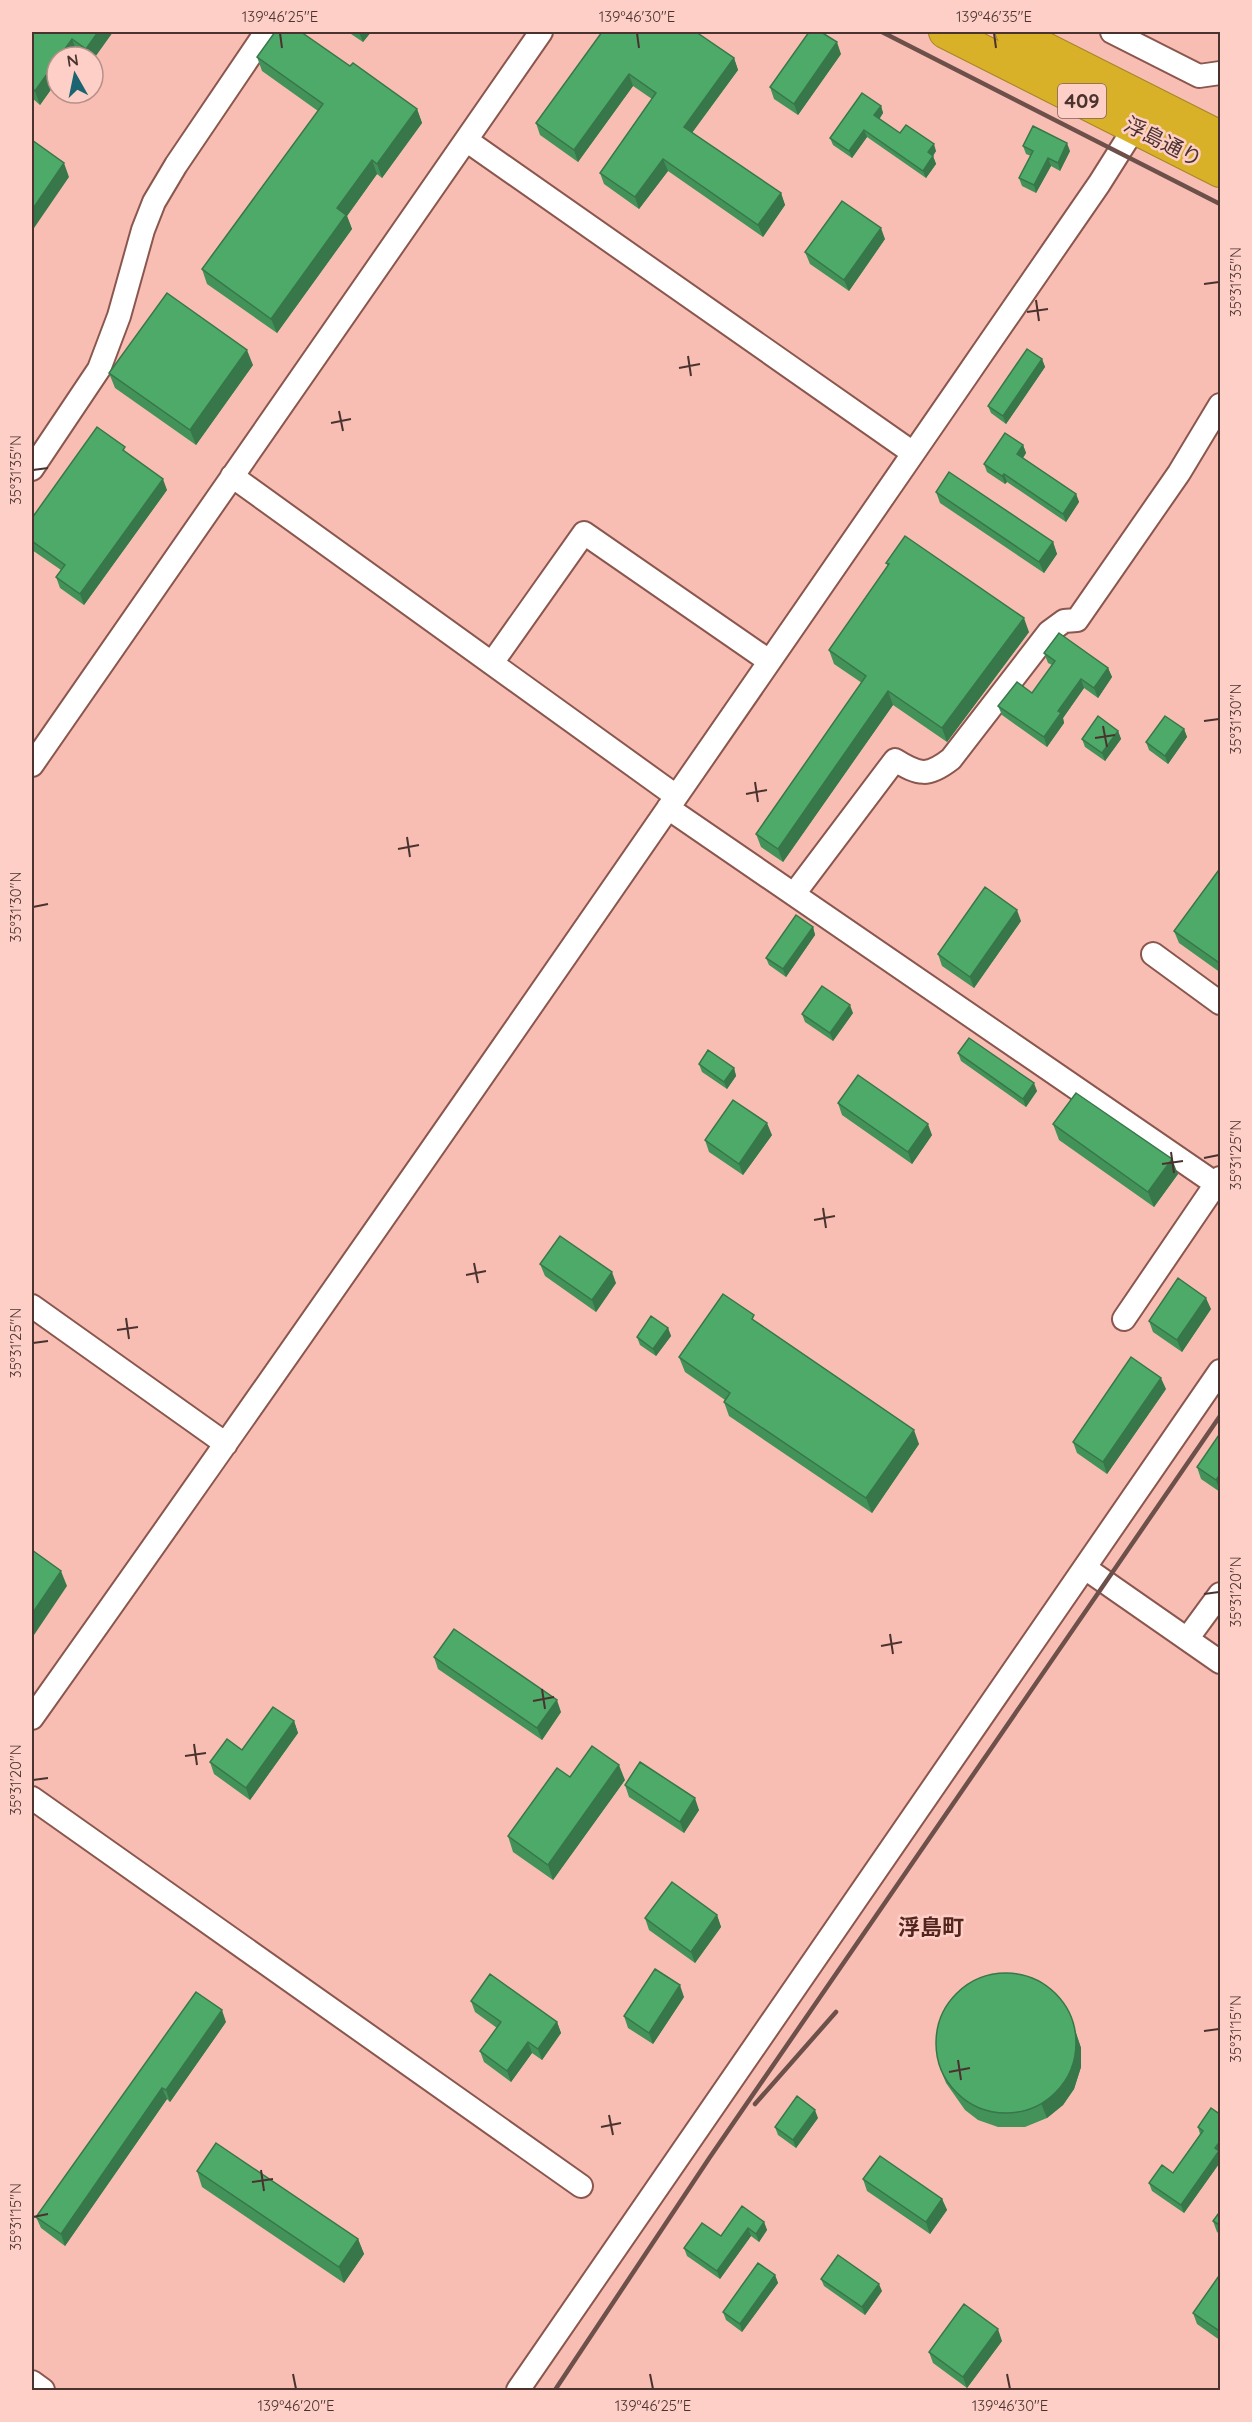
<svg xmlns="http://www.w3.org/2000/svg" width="1252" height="2422" font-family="Quicksand,'Noto Sans JP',sans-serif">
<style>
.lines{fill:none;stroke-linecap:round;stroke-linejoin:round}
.minor-casing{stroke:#8a574e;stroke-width:26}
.highway-casing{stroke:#a7852a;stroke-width:34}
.minor{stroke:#fff;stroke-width:22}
.highway{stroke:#d9b128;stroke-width:32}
.rail{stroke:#6e504a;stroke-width:4.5}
.wall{fill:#43925a}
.shaded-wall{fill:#37774a}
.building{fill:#4eaa69;stroke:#37774a;stroke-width:1.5}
.ticks{fill:none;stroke:#4a332f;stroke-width:2}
.labels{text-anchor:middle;stroke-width:5;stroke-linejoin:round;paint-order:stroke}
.shield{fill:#fecfc6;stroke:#80625c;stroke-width:1.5}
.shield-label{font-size:20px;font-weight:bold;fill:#4a332f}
.street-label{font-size:21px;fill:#4a332f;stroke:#fecfc6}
.neighbourhood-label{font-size:22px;font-weight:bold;fill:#53251e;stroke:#fecfc6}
.neatline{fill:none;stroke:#4a332f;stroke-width:2}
.ticks-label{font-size:15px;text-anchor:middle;fill:#4a332f}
</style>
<rect width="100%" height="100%" fill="#f9beb3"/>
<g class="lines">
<defs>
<path id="minor" d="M1112,32L1199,76L1220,73
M466,140L913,453
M32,469L99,369L119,316L143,230L154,202L176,165L266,32
M232,476L676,796
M492,663L584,533L769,661
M32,765L541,32
M668,808L1216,1184
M794,894L895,760C919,775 928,777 951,759L1049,632L1064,621L1077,620L1179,473L1220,405
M1153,954L1220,1003
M32,1306L226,1444
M1124,1319L1220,1178
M1085,1568L1220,1662
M1187,1639L1220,1594
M32,1718C392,1211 745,697 1099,184L1135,127
M32,1798L581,2186
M32,2382L43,2390
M518,2390L1220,1371"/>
<path id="highway" d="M945,32L1220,171
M1012,32L1220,137"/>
</defs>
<use href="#minor" class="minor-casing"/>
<use href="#highway" class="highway-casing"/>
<use href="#minor" class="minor"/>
<use href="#highway" class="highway"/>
<path class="rail" d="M882,32L1220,204
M755,2104L836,2012
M555,2390L710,2157L1220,1416"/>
</g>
<path class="wall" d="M32,32H113L93,57H83L77,53L40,105L32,98Z
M348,32H371L363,42Z
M602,32L734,58L738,70L692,133L781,193L785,205L763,237L668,171L639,209L604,184L600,173L652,99L633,86L578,162L540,135L536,123Z
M841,54L798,115L774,99L770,87Z
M257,57L350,66L417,109L422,123L382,178L377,174L347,216L352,229L277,333L207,284L202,269L318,111L262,71Z
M881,106L883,113L879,119L900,133L936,151L933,156L936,164L926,178L867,137L852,158L833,145L830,138Z
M1023,146L1070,151L1060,171L1051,166L1036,193L1022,186L1019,178L1031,156L1026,154Z
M885,239L849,291L810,264L805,252Z
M1042,359L1045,367L1006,424L991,413L988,406Z
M253,365L196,445L115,388L109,373Z
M1023,445L1026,453L1023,458L1076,494L1079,502L1066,522L1007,482L1005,484L987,472L984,464Z
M127,453L167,490L84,605L60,588L56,577L61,570L32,550V518Z
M936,492L1053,542L1057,554L1044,573L940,503Z
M886,563L1029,632L947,742L893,705L783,862L761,847L756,834L862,683L834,664L829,650L888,566Z
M1044,653L1108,668L1112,677L1098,698L1084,688L1063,718L1064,723L1047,747L1002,715L998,706L1032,693L1052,665L1048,663Z
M1184,729L1187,737L1168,764L1149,750L1146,742Z
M1118,731L1121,739L1105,761L1085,747L1082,739Z
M1221,867V973L1179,943L1174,931Z
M1021,921L974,988L942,966L938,954Z
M813,927L815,935L786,977L769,965L766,958Z
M853,1013L833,1041L805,1022L802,1014Z
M958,1053L1037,1091L1026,1107L961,1061Z
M699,1064L734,1068L736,1076L727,1089L702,1072Z
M838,1103L932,1135L912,1164L842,1115Z
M1053,1124L1178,1174L1154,1207L1059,1140Z
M772,1135L743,1175L709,1152L705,1140Z
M540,1264L616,1283L596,1312L545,1276Z
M1211,1309L1182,1352L1153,1332L1149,1321Z
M757,1323L919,1444L872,1513L729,1416L724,1402L725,1400L685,1372L679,1357Z
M668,1328L671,1336L656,1356L640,1345L637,1337Z
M1166,1389L1107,1474L1077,1453L1073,1442Z
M1221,1432V1491L1220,1492L1201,1479L1197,1467Z
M434,1657L561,1712L542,1740L438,1669Z
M294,1721L298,1733L250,1800L214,1774L210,1762L242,1750Z
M570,1777L625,1780L553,1880L513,1852L508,1836Z
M625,1785L699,1810L684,1833L629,1797Z
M717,1915L721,1927L695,1963L649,1930L645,1918Z
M684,1997L653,2044L628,2028L624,2016Z
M471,2001L557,2022L561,2033L542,2060L532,2053L511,2082L484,2062L480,2051L497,2028L475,2012Z
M1069,2012L1081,2048V2067L1074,2089L1063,2105L1047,2118L1025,2127H998L978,2120L965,2110L946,2083L940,2068Z
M226,2022L170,2102L167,2099L65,2246L41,2228L36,2217Z
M1221,2115V2161L1184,2213L1152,2191L1149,2183L1173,2173L1200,2134L1198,2127Z
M818,2118L796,2148L778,2135L775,2127Z
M197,2171L358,2239L364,2254L344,2283L202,2187Z
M863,2179L942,2199L947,2210L930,2234L867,2191Z
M1221,2210V2235L1217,2232L1213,2221Z
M764,2222L767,2230L759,2242L751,2236L720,2279L687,2256L684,2248Z
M1221,2273V2341L1197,2324L1193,2313Z
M775,2275L778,2283L742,2332L726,2320L723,2312Z
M821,2279L882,2291L865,2315L824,2286Z
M1002,2341L967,2388L933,2363L929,2352Z"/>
<path class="shaded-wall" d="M98,32H113L93,60V57H89L86,49Z
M359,32H371L363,42Z
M72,39L77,53L74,57H59Z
M837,42L841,54L798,115L794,104Z
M734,58L738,70L688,138L684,127Z
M57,60V81L40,105L35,91Z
M629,74L633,86L578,162L574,150Z
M881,106L883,113L877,123L874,115Z
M417,109L422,123L382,178L377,164Z
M864,130L867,137L852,158L849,151Z
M1067,143L1070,151L1060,171L1058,163Z
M934,144L936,151L930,160L928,152Z
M933,156L936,164L926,178L923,171Z
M1048,158L1051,166L1036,193L1034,185Z
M663,159L668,171L639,209L635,197Z
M372,160L377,174L347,216L352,229L277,333L271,319L337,208Z
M64,163L69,177L32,231V210Z
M781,193L785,205L763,237L758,225Z
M881,228L885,239L849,291L844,280Z
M247,350L253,365L196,445L190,430Z
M1042,359L1045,367L1006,424L1003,416Z
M1023,445L1026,453L1020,462L1017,454Z
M1004,474L1007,482L1005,484L1002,476Z
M163,479L167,490L84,605L80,594Z
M1076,494L1079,502L1066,522L1063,514Z
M1053,542L1057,554L1044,573L1039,562Z
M1024,618L1029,632L947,742L942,728Z
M1108,668L1112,677L1098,698L1094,688Z
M1081,679L1084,688L1063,718L1064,723L1047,747L1044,737L1058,711Z
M888,691L893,705L783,862L778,849Z
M1184,729L1187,737L1168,764L1165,756Z
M1118,731L1121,739L1105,761L1102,753Z
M1017,910L1021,921L974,988L970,977Z
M813,927L815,935L786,977L783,969Z
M850,1005L853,1013L833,1041L830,1033Z
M734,1068L736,1076L727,1089L724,1082Z
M1034,1083L1037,1091L1026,1107L1023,1099Z
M767,1123L772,1135L743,1175L739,1164Z
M928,1124L932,1135L912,1164L908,1152Z
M1172,1159L1178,1174L1154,1207L1148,1192Z
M612,1272L616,1283L596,1312L592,1300Z
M1206,1298L1211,1309L1182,1352L1177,1340Z
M668,1328L671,1336L656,1356L653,1349Z
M1161,1378L1166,1389L1107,1474L1103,1462Z
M914,1430L919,1444L872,1513L866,1498Z
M1221,1473V1491L1220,1492L1216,1480Z
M61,1571L67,1586L32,1638V1614Z
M557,1700L561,1712L542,1740L537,1728Z
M294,1721L298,1733L250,1800L246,1788Z
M619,1765L625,1780L553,1880L548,1865Z
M695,1798L699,1810L684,1833L680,1822Z
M717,1915L721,1927L695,1963L691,1952Z
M680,1985L684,1997L653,2044L649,2033Z
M222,2010L226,2022L170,2102L166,2090Z
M1069,2012L1081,2048V2067L1074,2089L1063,2105L1047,2118L1041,2103Z
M557,2022L561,2033L542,2060L538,2049Z
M528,2042L532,2053L511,2082L507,2071Z
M162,2088L167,2099L65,2246L61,2234Z
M815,2110L818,2118L796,2148L793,2140Z
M1221,2140V2161L1184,2213L1181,2205Z
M942,2199L947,2210L930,2234L926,2222Z
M764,2222L767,2230L759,2242L756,2234Z
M748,2228L751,2236L720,2279L717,2271Z
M358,2239L364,2254L344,2283L339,2267Z
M775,2275L778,2283L742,2332L740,2324Z
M879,2284L882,2291L865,2315L862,2307Z
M998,2329L1002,2341L967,2388L963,2377Z"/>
<path class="building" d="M32,32H98L86,49L72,39L59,57H57V60L35,91L32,88Z
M275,32H301L350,66L353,63L417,109L377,164L372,160L337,208L346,215L271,319L202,269L323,104L257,57Z
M602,32H696L734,58L684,127L781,193L758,225L663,159L635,197L600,173L656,93L629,74L574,150L536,123Z
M809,32H821L837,42L794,104L770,87Z
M862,93L881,106L874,115L900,133L906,125L934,144L928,152L933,156L923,171L864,130L849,151L830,138Z
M1033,126L1067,143L1058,163L1048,158L1034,185L1019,178L1033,151L1023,146Z
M32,140L64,163L32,210Z
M842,201L881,228L844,280L805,252Z
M167,293L247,350L190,430L109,373Z
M1027,349L1042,359L1003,416L988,406Z
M97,427L125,447L123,450L163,479L80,594L56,577L65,565L32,541V518Z
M1005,433L1023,445L1017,454L1076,494L1063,514L1004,474L1002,476L984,464Z
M949,472L1053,542L1039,562L936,492Z
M905,536L1024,618L942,728L888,691L778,849L756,834L866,676L829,650L889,564L886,563Z
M1059,633L1108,668L1094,688L1081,679L1058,711L1061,713L1044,737L998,706L1017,682L1032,693L1055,661L1044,653Z
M1098,716L1118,731L1102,753L1082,739Z
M1165,716L1184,729L1165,756L1146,742Z
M1221,867V964L1174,931Z
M985,887L1017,910L970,977L938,954Z
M796,915L813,927L783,969L766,958Z
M822,986L850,1005L830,1033L802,1014Z
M969,1038L1034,1083L1023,1099L958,1053Z
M708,1050L734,1068L724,1082L699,1064Z
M858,1075L928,1124L908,1152L838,1103Z
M1076,1093L1172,1159L1148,1192L1053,1124Z
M733,1100L767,1123L739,1164L705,1140Z
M560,1236L612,1272L592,1300L540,1264Z
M1178,1278L1206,1298L1177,1340L1149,1321Z
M723,1294L754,1315L752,1319L914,1430L866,1498L724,1402L730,1393L679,1357Z
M651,1316L668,1328L653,1349L637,1337Z
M1131,1357L1161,1378L1103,1462L1073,1442Z
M1221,1432V1473L1216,1480L1197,1467Z
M32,1550L61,1571L32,1614Z
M454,1629L557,1700L537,1728L434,1657Z
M273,1707L294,1721L246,1788L210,1762L227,1739L242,1750Z
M592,1746L619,1765L548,1865L508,1836L557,1768L570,1777Z
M640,1762L695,1798L680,1822L625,1785Z
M672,1882L717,1915L691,1952L645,1918Z
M655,1969L680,1985L649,2033L624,2016Z
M936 2043a70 70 0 1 1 140 0a70 70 0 1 1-140 0Z
M490,1974L557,2022L538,2049L528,2042L507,2071L480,2051L501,2022L471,2001Z
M196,1992L222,2010L166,2090L162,2088L61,2234L36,2217Z
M797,2096L815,2110L793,2140L775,2127Z
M1211,2108L1221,2115V2140L1215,2148L1219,2151L1181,2205L1149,2183L1162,2165L1173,2173L1203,2131L1198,2127Z
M216,2143L358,2239L339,2267L197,2171Z
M880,2156L942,2199L926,2222L863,2179Z
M742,2206L764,2222L756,2234L748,2228L717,2271L684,2248L702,2223L721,2236Z
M1221,2210V2226L1213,2221Z
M838,2255L879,2284L862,2307L821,2279Z
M758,2263L775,2275L740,2324L723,2312Z
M1221,2273V2332L1193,2313Z
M964,2304L998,2329L963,2377L929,2352Z"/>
<path class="ticks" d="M280,33L282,48M637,33L639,48M994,33L996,48M1204,284L1219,282M1036,300L1039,321M1027,312L1048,309M688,356L691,376M679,368L700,364M339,411L343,431M331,423L351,419M33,470L48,468M1204,721L1219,719M1103,726L1107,747M1095,738L1115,735M755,782L758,802M746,794L767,790M407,837L410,857M398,849L419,845M33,907L48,904M1171,1152L1174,1173M1204,1158L1219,1155M1162,1164L1183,1161M823,1208L826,1228M814,1220L835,1216M474,1263L478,1283M466,1275L486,1271M126,1318L129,1339M117,1330L138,1327M33,1343L48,1341M1204,1594L1219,1592M890,1634L893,1654M881,1646L902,1642M542,1689L545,1709M533,1701L554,1697M194,1744L197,1765M185,1756L206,1753M33,1780L48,1778M1204,2031L1219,2029M958,2060L961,2080M949,2072L970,2068M609,2115L613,2135M601,2127L621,2123M261,2170L264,2191M252,2182L273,2179M33,2217L48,2214M293,2374L296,2389M650,2374L653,2389M1007,2374L1010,2389"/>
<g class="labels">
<rect class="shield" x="1058" y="84" width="48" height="34" rx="4.5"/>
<g class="shield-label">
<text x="1082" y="108">409</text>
</g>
<g class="street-label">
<text transform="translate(1163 142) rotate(27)" y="7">浮島通り</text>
</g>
<g class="neighbourhood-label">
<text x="931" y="1935">浮島町</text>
</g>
</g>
<rect width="1252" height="2422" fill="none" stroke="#fecfc6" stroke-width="66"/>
<g transform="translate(75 75) rotate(351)"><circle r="28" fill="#fecfc6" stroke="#b6918a" stroke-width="1.5"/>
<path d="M0-4.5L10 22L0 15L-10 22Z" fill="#1b6572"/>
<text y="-9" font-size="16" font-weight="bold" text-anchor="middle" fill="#4a332f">N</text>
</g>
<rect x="33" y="33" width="1186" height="2356" class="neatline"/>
<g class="ticks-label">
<text x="280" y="22">139°46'25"E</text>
<text x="637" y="22">139°46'30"E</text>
<text x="994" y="22">139°46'35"E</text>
<text transform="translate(1236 282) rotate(-90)" y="5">35°31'35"N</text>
<text transform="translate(16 470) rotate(-90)" y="5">35°31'35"N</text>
<text transform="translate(1236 719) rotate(-90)" y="5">35°31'30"N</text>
<text transform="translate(16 907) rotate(-90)" y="5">35°31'30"N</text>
<text transform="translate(1236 1155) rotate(-90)" y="5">35°31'25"N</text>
<text transform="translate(16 1343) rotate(-90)" y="5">35°31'25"N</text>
<text transform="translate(1236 1592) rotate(-90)" y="5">35°31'20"N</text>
<text transform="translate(16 1780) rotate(-90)" y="5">35°31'20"N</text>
<text transform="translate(1236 2029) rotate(-90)" y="5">35°31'15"N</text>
<text transform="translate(16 2217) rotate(-90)" y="5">35°31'15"N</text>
<text x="296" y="2411">139°46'20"E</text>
<text x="653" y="2411">139°46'25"E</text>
<text x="1010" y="2411">139°46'30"E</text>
</g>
</svg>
